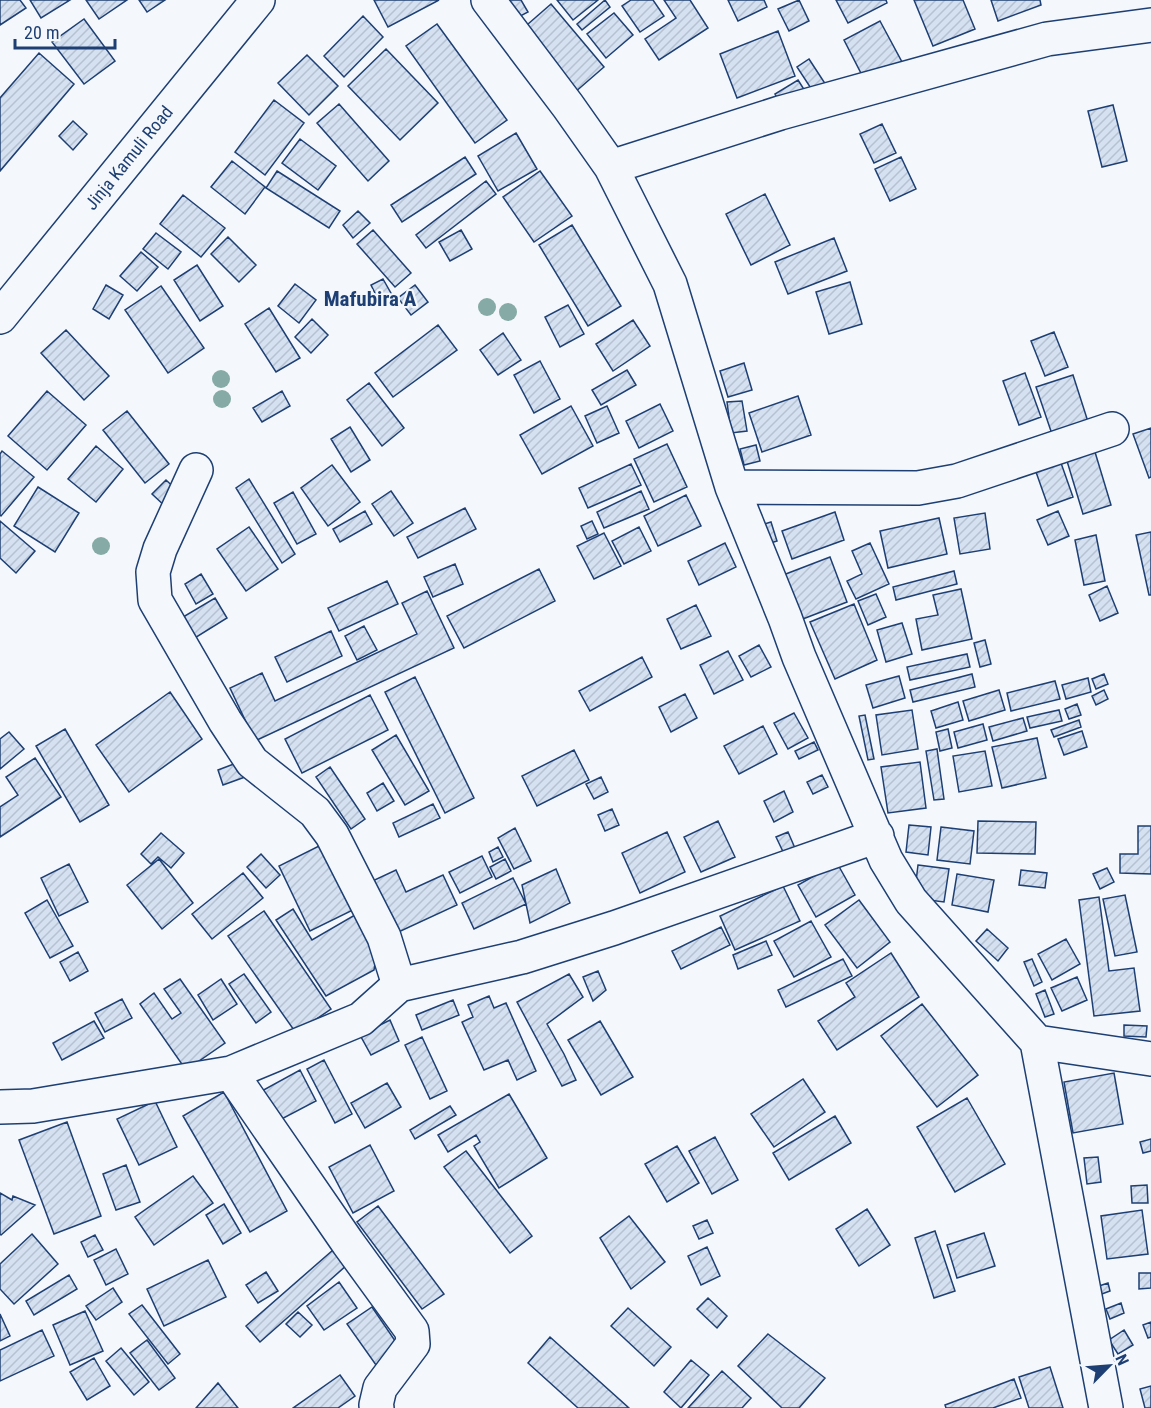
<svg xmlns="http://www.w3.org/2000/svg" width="1151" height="1408" font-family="'Roboto Condensed',sans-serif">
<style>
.building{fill:url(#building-hatch);stroke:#1d3f73;stroke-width:1.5}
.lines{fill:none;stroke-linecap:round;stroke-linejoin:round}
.minor-casing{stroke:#1d3f73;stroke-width:36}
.major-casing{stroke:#1d3f73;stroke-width:36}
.minor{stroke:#f4f7fb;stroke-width:33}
.major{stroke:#f4f7fb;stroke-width:33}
.tree{fill:#86aba6}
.labels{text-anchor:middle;stroke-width:4.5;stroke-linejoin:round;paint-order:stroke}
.street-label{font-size:18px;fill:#1d3f73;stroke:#f4f7fb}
.quarter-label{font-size:21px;font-weight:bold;fill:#1d3f73;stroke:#f4f7fb}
</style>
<defs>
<pattern id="building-hatch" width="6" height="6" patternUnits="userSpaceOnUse" patternTransform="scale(1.5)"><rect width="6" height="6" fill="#d5e0f0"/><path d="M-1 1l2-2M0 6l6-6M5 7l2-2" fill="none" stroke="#b6c1d1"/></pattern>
</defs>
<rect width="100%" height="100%" fill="#f4f7fb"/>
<path class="building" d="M0,0H20L26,8L0,25Z
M30,0H70L41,18Z
M86,0H127L99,19Z
M139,0H165L147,12Z
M374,0H439L388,27Z
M495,0H521L528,12L507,23Z
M557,0H598L573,20Z
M605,0L610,7L582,30L577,24Z
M631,0H653L664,16L640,32L622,6Z
M664,0H690L708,28L659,60L645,39L676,18Z
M728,0H764L767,7L738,21Z
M799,0L809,21L789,31L778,9Z
M836,0H886L887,3L848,23Z
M914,0H963L975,29L933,46Z
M991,0H1040L1041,5L998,21Z
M551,4L604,67L574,93L520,31Z
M614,13L633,35L606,58L587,34Z
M363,16L383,37L344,77L324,56Z
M84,19L115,61L84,84L52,42Z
M880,21L902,62L865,81L844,40Z
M437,24L507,120L475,143L406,46Z
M778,31L795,76L737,98L720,54Z
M386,49L438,103L400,140L348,86Z
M39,53L74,84L0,171V98Z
M307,55L338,86L309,115L278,83Z
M809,59L826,85L814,93L797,67Z
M798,80L805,91L781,105L775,94Z
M274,100L304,123L265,175L235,152Z
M339,104L389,161L368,181L317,123Z
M1113,105L1127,161L1102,167L1088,111Z
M73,121L87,134L73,150L59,136Z
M882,124L896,153L874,163L860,134Z
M516,133L537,169L498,191L478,156Z
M300,139L336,166L318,190L282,163Z
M465,157L476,174L402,222L391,205Z
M901,157L916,189L890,201L875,169Z
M232,161L265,187L245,214L211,187Z
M277,171L340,211L329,228L266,188Z
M540,171L572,216L534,242L503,197Z
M486,181L496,194L426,248L416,235Z
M765,194L790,245L751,265L726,214Z
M183,195L225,228L201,257L160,224Z
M358,211L370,223L353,238L343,225Z
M572,225L621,306L588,326L539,245Z
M373,230L411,273L395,287L357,244Z
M461,230L472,249L450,261L439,242Z
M156,233L181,252L168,269L143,249Z
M228,237L256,265L239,282L211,254Z
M834,238L847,271L788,294L775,262Z
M141,252L158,267L137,291L120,276Z
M197,265L223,306L200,321L174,280Z
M383,279L392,295L379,301L371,285Z
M850,282L862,324L829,334L816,292Z
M295,284L316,300L299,323L278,306Z
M106,285L123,295L109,319L93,309Z
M415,285L428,302L411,315L398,298Z
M161,286L204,348L168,373L125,310Z
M568,305L584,334L560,347L545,317Z
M269,308L300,358L276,372L245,324Z
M312,319L328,335L311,353L295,337Z
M633,320L650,346L613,371L596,344Z
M438,325L457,350L393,397L375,373Z
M66,330L109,376L84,400L41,353Z
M1054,332L1068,367L1045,376L1031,341Z
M503,333L521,360L498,375L480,350Z
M540,361L560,399L534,413L514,375Z
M744,363L752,390L728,397L720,371Z
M627,370L636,385L601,405L592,390Z
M1025,373L1041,417L1019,425L1003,381Z
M1073,375L1090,428L1054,440L1036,387Z
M369,383L404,428L382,446L347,400Z
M47,391L86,425L47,470L8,436Z
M282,391L290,406L262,422L253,408Z
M798,396L811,435L762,452L749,413Z
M742,401L747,431L731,433L727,402Z
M660,404L673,431L639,448L626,421Z
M571,406L593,446L542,474L520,435Z
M607,406L619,433L597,443L585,416Z
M127,411L169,464L145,483L103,430Z
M350,427L370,460L351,472L331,439Z
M1151,428V477L1149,478L1133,434Z
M667,444L687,487L654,502L634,459Z
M756,445L760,461L744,465L740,449Z
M96,446L123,469L96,502L68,479Z
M2,451L34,477L1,516L0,515V454Z
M1095,452L1111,505L1083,514L1067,461Z
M1061,463L1073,497L1048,506L1036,472Z
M631,464L641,485L588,508L579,488Z
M332,465L360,502L328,526L301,488Z
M249,479L295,554L282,563L236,488Z
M166,480L181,494L167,508L152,494Z
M38,487L79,513L55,552L14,526Z
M391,491L413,523L394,536L372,504Z
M641,491L649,509L604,528L597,512Z
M293,492L316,534L297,544L274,503Z
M686,495L701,526L658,546L644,516Z
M465,508L476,529L418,558L407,537Z
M365,511L372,524L340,542L333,529Z
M1058,511L1069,536L1048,545L1037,520Z
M835,512L844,540L792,559L782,531Z
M985,513L990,549L960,554L954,518Z
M939,518L947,554L888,568L880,531Z
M0,521L35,551L16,573L0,558Z
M592,521L598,534L587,539L581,526Z
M771,522L777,541L761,546L755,527Z
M249,527L278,569L246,591L217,549Z
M639,527L651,551L624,564L612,541Z
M1151,532V595H1149L1136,535Z
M604,533L621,566L594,579L577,546Z
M1096,535L1105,581L1084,585L1075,540Z
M725,543L736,567L699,585L688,561Z
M870,543L889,584L856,599L847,581L862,574L852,551Z
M830,557L847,602L795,622L778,577Z
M455,564L463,584L433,597L424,577Z
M539,569L555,601L464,648L447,616Z
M954,571L957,584L896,600L893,587Z
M201,574L213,594L196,604L185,584Z
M387,581L398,604L339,631L328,608Z
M1107,586L1118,613L1100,621L1089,595Z
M961,589L972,639L922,650L916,619L938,615L933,595Z
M427,591L454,648L255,741L230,688L262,673L275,701L417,634L402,603Z
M876,594L886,617L868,625L858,601Z
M215,598L227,618L190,641L178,620Z
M854,604L877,660L835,679L810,622Z
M696,605L711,636L681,649L667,619Z
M902,623L912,654L886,662L877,630Z
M364,626L377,650L357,660L345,636Z
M331,631L342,656L287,682L275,657Z
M985,640L991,664L980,667L974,643Z
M759,645L771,667L751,677L739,656Z
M728,651L743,680L714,694L700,665Z
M967,654L970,667L910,680L907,667Z
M642,657L652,677L590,711L579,691Z
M972,674L975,687L913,702L910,690Z
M1104,674L1108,684L1096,689L1092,679Z
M899,676L905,698L873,708L866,685Z
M415,677L474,798L445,813L385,692Z
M1088,678L1091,692L1066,699L1062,685Z
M1055,681L1060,699L1011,711L1007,693Z
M999,690L1005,710L969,721L963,701Z
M1104,690L1108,699L1096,705L1092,696Z
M170,692L202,739L129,792L96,745Z
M685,694L697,718L671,732L659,707Z
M370,695L388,730L302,773L285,739Z
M958,702L963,720L936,728L931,711Z
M1077,704L1081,715L1069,719L1065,709Z
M912,710L918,749L882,755L876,715Z
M1059,710L1062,721L1030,728L1027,717Z
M794,713L808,738L788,749L774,723Z
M865,715L874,759L868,760L859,716Z
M1023,718L1027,731L993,741L989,727Z
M1079,720L1081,727L1054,737L1051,730Z
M983,724L987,740L958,748L954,732Z
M763,726L777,754L739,774L724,746Z
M65,729L109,805L80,822L36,746Z
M948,729L952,748L940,751L936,732Z
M1082,731L1087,747L1064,755L1058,739Z
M9,732L24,749L0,769V739Z
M396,735L429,791L405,805L372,750Z
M1037,738L1046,778L1002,788L992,747Z
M814,742L818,750L799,759L795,751Z
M937,749L944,799L934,800L926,751Z
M574,750L589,780L537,806L522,776Z
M985,751L992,786L959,792L953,756Z
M35,758L61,797L0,837V807L18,795L6,777Z
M239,762L245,777L223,785L218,770Z
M920,762L926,808L888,813L881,767Z
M330,767L365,819L351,829L316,777Z
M822,775L828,787L813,794L807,782Z
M601,777L608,792L594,799L586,784Z
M383,783L394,801L377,811L367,793Z
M784,791L793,812L774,822L764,801Z
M433,804L440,818L399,837L393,823Z
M612,809L619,825L605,831L598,815Z
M718,821L735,857L701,872L684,837Z
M978,821L1036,822L1035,854L977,853Z
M909,825L931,827L928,855L906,852Z
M1138,826H1151V874L1120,873V854H1138Z
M941,827L974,831L970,864L937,860Z
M515,828L531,861L514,869L498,838Z
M667,832L685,872L640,893L622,853Z
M788,832L798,855L787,860L776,837Z
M161,833L184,853L171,868L158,857L151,864L141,854Z
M323,844L355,909L310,931L279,866Z
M498,847L503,857L493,862L489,852Z
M261,854L280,875L266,888L247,867Z
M482,856L492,877L460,893L449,872Z
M159,859L193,903L162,929L127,885Z
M505,859L511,871L496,879L490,867Z
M837,863L855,895L816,917L798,885Z
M69,864L88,902L59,916L41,878Z
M918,865L949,869L944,902L914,898Z
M1107,868L1114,882L1100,889L1093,874Z
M556,869L570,903L530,923L522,885Z
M396,870L406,892L443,875L457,905L392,935L368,883Z
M1021,870L1047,873L1045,888L1019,885Z
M243,873L263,898L212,939L192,914Z
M957,874L994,880L988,912L952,905Z
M513,878L526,904L474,929L462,903Z
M783,886L800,921L735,950L720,916Z
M1125,895L1137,952L1115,956L1103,899Z
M1099,897L1109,971L1134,968L1140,1011L1094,1016L1079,900Z
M47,900L73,946L50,958L25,913Z
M859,900L890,942L857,968L825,925Z
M293,909L312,940L360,912L378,945L374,970L326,996L276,920Z
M264,911L331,1009L296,1033L228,936Z
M811,921L831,957L794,977L774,941Z
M721,927L730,945L681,969L672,951Z
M987,929L1008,948L998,961L976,941Z
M1066,939L1080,964L1052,980L1038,954Z
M766,941L772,955L738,969L733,955Z
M78,952L88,971L70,981L60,962Z
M891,953L919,997L837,1050L818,1021L855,997L846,983Z
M843,959L852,976L786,1007L778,990Z
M1032,959L1042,982L1034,986L1024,962Z
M598,971L606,990L593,1001L583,977Z
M244,974L271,1012L256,1023L229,984Z
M569,974L583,997L547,1024L564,1054L576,1080L562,1086L517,1002Z
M1077,977L1087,1000L1062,1011L1051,988Z
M180,979L225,1043L186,1070L140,1004L154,993L172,1019L181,1013L164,989Z
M221,979L237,1004L213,1020L198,995Z
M1045,990L1054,1014L1045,1017L1036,994Z
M489,996L494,1008L506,1003L536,1071L517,1080L508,1060L484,1070L462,1022L473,1017L468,1005Z
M122,999L132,1018L105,1032L95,1013Z
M453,1000L459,1015L422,1030L416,1015Z
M922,1004L978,1075L937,1107L881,1036Z
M390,1020L399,1041L371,1055L360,1035Z
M94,1021L104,1038L62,1060L53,1043Z
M600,1021L633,1077L601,1095L568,1040Z
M1124,1025L1147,1026L1146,1037L1124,1036Z
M422,1037L447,1091L430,1099L405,1045Z
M324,1060L352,1114L335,1123L307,1069Z
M300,1070L316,1101L274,1123L258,1093Z
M1114,1073L1123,1124L1073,1133L1064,1082Z
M803,1079L825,1112L774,1147L751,1114Z
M387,1083L401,1107L365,1128L351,1103Z
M224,1092L287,1211L250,1232L183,1116Z
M509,1094L547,1158L499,1188L474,1146L480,1142L476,1135L448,1152L438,1135Z
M967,1098L1005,1164L955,1192L917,1127Z
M155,1101L177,1147L139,1165L117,1119Z
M450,1106L456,1115L415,1139L410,1130Z
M835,1116L851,1143L789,1180L773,1153Z
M67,1122L101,1216L54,1234L19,1140Z
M715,1137L738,1180L712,1194L689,1151Z
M1151,1139V1151L1143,1153L1140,1142Z
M370,1145L394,1191L353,1213L329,1167Z
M677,1146L699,1183L667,1202L645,1164Z
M466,1151L532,1236L510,1253L444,1167Z
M1098,1157L1101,1182L1087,1184L1084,1158Z
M126,1165L140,1202L116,1210L103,1174Z
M193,1176L213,1203L154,1245L135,1217Z
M1147,1185L1148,1203H1132L1131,1186Z
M0,1193L12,1200L13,1196L35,1205L1,1235L0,1234Z
M224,1204L241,1233L223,1244L206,1215Z
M378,1206L444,1294L422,1309L357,1222Z
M867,1209L890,1245L859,1266L836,1229Z
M1142,1210L1148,1254L1107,1259L1101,1216Z
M629,1216L665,1262L631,1289L600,1238Z
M707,1220L713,1233L699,1239L693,1226Z
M935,1231L955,1291L934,1298L915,1238Z
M984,1233L995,1266L957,1278L947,1245Z
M32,1234L58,1264L14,1304L0,1289V1264Z
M95,1235L103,1250L88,1257L81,1242Z
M707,1247L720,1276L701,1285L688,1256Z
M116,1249L128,1274L106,1285L94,1260Z
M333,1250L347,1265L260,1342L246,1326Z
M208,1260L226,1297L164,1326L147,1289Z
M266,1272L278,1291L258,1303L246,1285Z
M1139,1273H1151V1288L1139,1289Z
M69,1275L77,1289L34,1315L26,1301Z
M339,1282L357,1308L324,1330L307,1306Z
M1108,1283L1110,1291L1099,1295L1096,1287Z
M113,1288L122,1302L96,1320L86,1306Z
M708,1298L727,1316L717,1328L697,1309Z
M1121,1303L1124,1313L1110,1319L1106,1309Z
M142,1305L180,1354L168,1364L129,1314Z
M372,1307L400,1348L376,1365L347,1324Z
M628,1308L671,1347L654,1366L611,1326Z
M85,1311L103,1351L70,1365L53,1325Z
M298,1312L312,1325L300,1337L286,1324Z
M0,1314L10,1336L0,1341Z
M1151,1322V1337L1148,1338L1143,1325Z
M42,1330L54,1356L0,1381V1350Z
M1124,1330L1133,1345L1118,1354L1109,1340Z
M768,1334L825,1378L799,1408H782L738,1366Z
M550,1337L629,1408H578L528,1363Z
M147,1340L175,1378L159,1390L130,1353Z
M121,1348L149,1382L134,1395L106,1361Z
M94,1358L110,1386L87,1400L70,1372Z
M691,1360L709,1375L681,1408L664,1392Z
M1050,1367L1063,1408H1029L1019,1377Z
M722,1371L751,1398L742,1408H688Z
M340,1375L355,1396L338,1408H293Z
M1014,1379L1021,1398L993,1408H946L945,1405Z
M218,1383L238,1408H196Z
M1151,1386V1408H1145L1140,1389Z"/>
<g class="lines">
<defs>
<path id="minor" d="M488,0L568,106L611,167L670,284L732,487L785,618L799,657L886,860L911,901L1037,1042L1106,1408
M611,167L780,113L1047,39L1151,25
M196,470L160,549L153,572L155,600L225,721L252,762L315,812L332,835L384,937L399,985
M732,487L918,488L957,481L1112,429
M1037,1042L1151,1059
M231,1073L348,1243L412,1331L413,1344L380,1388L376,1405L377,1408
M0,1107L33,1106L231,1073L361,1019L399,985L522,957L614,928L877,836"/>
<path id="major" d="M0,317L258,0"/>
</defs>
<use href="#minor" class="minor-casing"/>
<use href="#major" class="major-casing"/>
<use href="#minor" class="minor"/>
<use href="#major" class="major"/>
</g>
<g class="tree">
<circle cx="487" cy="307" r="9"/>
<circle cx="508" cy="312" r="9"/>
<circle cx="221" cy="379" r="9"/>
<circle cx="222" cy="399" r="9"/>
<circle cx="101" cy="546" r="9"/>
</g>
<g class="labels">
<g class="street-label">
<text transform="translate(129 158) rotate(-51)" y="6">Jinja Kamuli Road</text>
</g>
<g class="quarter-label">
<text x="370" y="306">Mafubira A</text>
</g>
</g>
<g transform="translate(1109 1366) rotate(65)" stroke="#f4f7fb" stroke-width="4.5" paint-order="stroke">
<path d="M0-4.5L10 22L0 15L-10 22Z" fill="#1d3f73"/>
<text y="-9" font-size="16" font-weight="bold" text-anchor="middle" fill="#1d3f73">N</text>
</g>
<path d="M15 39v9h100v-9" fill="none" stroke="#1d3f73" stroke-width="3"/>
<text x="24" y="39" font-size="18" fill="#1d3f73" stroke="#f4f7fb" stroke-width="4.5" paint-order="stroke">20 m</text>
</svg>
